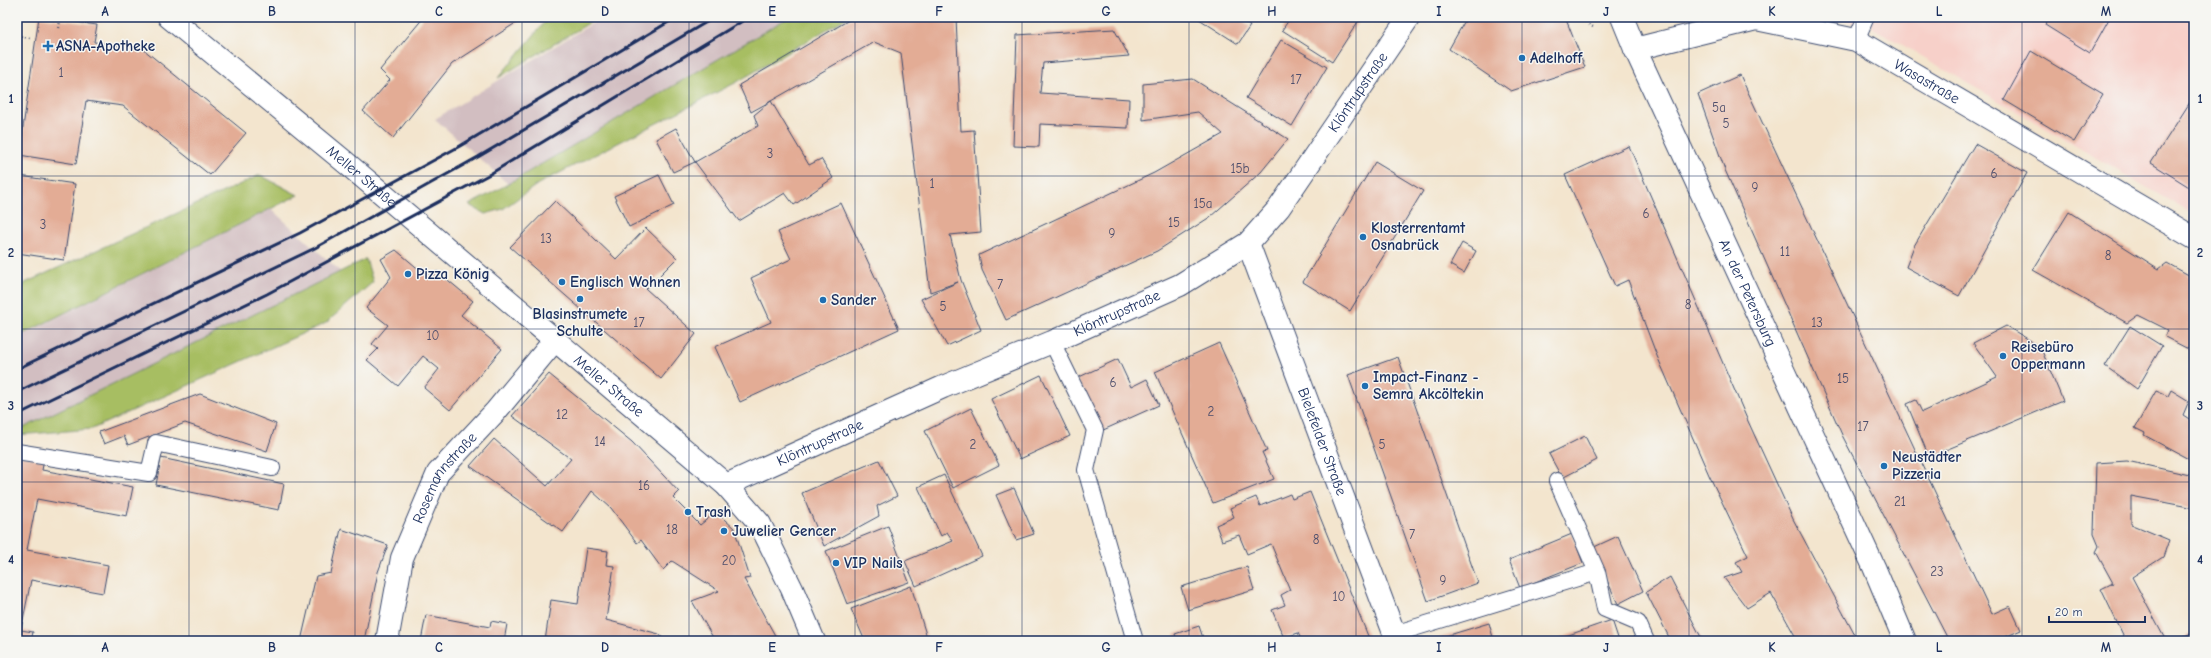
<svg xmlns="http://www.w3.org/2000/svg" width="2211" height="658" font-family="'Comic Neue',sans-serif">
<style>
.built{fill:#f7d0c9}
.industrial{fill:#d2bec1}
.green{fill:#a7be62;stroke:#617660}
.building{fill:#e3ac95}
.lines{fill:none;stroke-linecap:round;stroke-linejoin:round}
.lane-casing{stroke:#3b4a6f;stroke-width:18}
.street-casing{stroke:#3b4a6f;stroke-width:24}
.secondary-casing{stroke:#3b4a6f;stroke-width:24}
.path{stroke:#3b4a6f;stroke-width:2.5;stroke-dasharray:1 3;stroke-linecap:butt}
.lane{stroke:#fff;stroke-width:16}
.street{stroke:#fff;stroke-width:22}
.secondary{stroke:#fff;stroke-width:22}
.rail{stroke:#1b2f5e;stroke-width:3}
.grid{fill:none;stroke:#1b2f5e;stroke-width:1;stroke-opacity:0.55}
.poi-dot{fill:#1f6fb2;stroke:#f6f6f2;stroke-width:1.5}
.labels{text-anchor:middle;stroke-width:3;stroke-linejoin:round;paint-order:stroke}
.number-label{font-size:13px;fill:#4d4e6c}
.poi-label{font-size:15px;font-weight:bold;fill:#1b2f5e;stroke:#f6f6f2;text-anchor:start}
.street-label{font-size:15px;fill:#1b2f5e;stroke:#f6f6f2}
.neatline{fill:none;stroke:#1b2f5e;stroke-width:1.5}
.grid-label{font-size:13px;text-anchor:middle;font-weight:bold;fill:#1b2f5e}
</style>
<rect width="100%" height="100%" fill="#f6f6f2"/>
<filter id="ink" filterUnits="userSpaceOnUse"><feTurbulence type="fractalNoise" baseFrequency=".025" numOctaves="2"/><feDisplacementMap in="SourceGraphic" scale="8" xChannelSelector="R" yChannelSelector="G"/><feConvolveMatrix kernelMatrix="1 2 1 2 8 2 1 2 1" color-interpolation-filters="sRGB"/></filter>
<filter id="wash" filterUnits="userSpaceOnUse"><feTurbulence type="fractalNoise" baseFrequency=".012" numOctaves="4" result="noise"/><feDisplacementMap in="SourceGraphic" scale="16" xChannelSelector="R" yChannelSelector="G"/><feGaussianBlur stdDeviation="0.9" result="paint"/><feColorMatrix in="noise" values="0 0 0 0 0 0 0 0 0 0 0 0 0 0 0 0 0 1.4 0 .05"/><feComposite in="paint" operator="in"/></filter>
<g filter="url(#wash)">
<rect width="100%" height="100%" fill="#f3e5ce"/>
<path class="built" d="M1831,17H2194V215L1870,26Z"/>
<path class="industrial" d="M603,17H789L508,184L435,119Z
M271,209L341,272L17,431V370L23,335Z"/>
<path class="green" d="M549,17H599L498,78Z
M789,17H848L737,82L538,184L503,209L485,214L469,205L508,184Z
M260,175L298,195L17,337V296L25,283Z
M366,259L373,282L326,323L92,429L17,435V431Z"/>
<g id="blocks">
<path class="building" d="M39,17L97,25L94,42L143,49L246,133L210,175L123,106L86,101L76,164L19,155Z
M424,17H525L452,64L393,138L363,111L390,80L380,70Z
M854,17H956L961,131L974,130L981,232L950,235L961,280L981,330L947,346L921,299L958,282L930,292L901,53L874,42L771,101L809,165L821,159L833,178L794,205L785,193L739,221L695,162L758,126L754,115L771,101L751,112L739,85Z
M1196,17H1237L1250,26L1238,44Z
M1291,17H1361L1332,62L1282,30Z
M1467,17H1565L1585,67L1511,91L1449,49Z
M2050,17H2110L2090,53L2045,25Z
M1114,29L1129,56L1043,63L1040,93L1129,99L1128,128L1040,124L1039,147L1013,146L1017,35Z
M1281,40L1327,67L1292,126L1246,98Z
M2031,51L2103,94L2074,142L2004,100Z
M1740,75L1992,614L2010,606L2021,630L2003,638L2004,641H1949L1843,437L1725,170L1698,94Z
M1193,79L1288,139L1261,172L1210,217L1157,251L1006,320L982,270L979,255L1154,173L1223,134L1198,112L1143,120V84Z
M2194,96V190L2151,163Z
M676,128L695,162L673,172L656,139Z
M1975,144L2027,173L1959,296L1906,267L1914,246Z
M1629,146L1747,419L1793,519L1858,641H1798L1771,593L1747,608L1724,578L1742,572L1736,562L1748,556L1709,475L1657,356L1628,280L1615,286L1565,175Z
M1375,162L1423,191L1350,311L1303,282Z
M659,175L674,205L629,227L614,196Z
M20,176L75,184L64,260L17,253V195Z
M555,201L616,259L646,228L677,258L646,289L696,334L661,379L510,247Z
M841,203L899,329L740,402L715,347L771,322L751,278L791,259L778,232Z
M2069,212L2159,269L2167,263L2194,278V352L2165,337L2168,330L2138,315L2127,323L2033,270Z
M1462,243L1476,251L1464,273L1450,265Z
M396,250L422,272L424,269L432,276L437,271L473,301L461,315L502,349L450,410L424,388L439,369L423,356L398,386L367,360L378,349L372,344L388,325L366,308L391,277L381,259Z
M2006,326L2031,341L2042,351L2063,401L1929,457L1907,404L1916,400L1922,412L1997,377L1973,343Z
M2130,326L2162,346L2137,389L2105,366Z
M1219,343L1267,451L1262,452L1274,479L1213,503L1155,372Z
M1398,357L1478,583L1428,601L1348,375Z
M1118,359L1131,387L1147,379L1159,405L1101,431L1077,378Z
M549,374L632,442L679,492L673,498L700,525L716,512L734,528L750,578L744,579L778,641H715L692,601L719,591L672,561L663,570L641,540L637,543L611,508L592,491L563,532L470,466L494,439L547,486L571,459L512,416Z
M1041,375L1070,436L1020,459L991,399Z
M2171,390L2189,401L2183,415L2194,422V462L2144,435L2145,433L2135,428L2156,391L2168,396Z
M200,394L276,424L267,451L185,423L128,445L124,436L104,444L99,432Z
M971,408L999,465L953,488L925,431Z
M1585,436L1597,460L1562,478L1549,454Z
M17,456L44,460L42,470L133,487L127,516L37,499L27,550L108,565L103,593L31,580L21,630L33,632L31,641H17Z
M161,458L284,484L279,510L156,485Z
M879,460L897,496L877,506L879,516L824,546L802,493Z
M2127,461L2194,476V508L2131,496V524L2169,540L2163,557L2132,577L2166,641H2126L2101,589L2113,583L2096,552L2099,546L2094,534L2096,463Z
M944,475L982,556L916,586L905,561L953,541L947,532L941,536L918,487Z
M1014,488L1034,534L1016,540L996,495Z
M1310,492L1370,641H1302L1298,633L1284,638L1272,610L1285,605L1281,595L1290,590L1271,544L1247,554L1239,535L1222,541L1216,525L1234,517L1230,508L1256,497L1260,506L1290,494L1292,499Z
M888,526L909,582L847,604L826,551Z
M341,529L388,545L378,572L364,641H301L316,576L331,573Z
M1572,534L1583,563L1520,588L1509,560Z
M1618,536L1643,591L1618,604L1592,548Z
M586,548L608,551L606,565L614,566L606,620L659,634L665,641H545L551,600L578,604Z
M1247,567L1254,590L1188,610L1181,587Z
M1670,577L1703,641H1671L1646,592Z
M911,586L928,641H865L851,609Z
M426,615L490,627L491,621L507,624L504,641H421Z
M1612,620L1619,641H1561L1560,638Z
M1489,623L1494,641H1437L1436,639Z
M1199,626L1204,641H1177L1175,634Z
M2194,631V641H2177Z"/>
</g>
</g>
<g filter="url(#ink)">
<use href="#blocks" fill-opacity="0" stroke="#3b4a6f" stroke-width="1"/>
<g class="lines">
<defs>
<path id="lane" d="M1856,40L1866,17
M1052,342L1095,430L1086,470L1135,641
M17,452L149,473L156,443L272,468
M1557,481L1597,572L1605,609L1638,623L1646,641
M1394,634L1597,572"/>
<g id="street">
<path id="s1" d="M169,17L345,162L726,485L760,524L792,589L814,641"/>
<path id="s2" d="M1635,49L1756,19L1856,40L2194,238"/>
<path id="s3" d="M1248,243L1397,641"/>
<path id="s4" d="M726,485L943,387L1052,342L1180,285L1248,243L1279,208L1409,17"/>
<path id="s5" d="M387,641L402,558L438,473L496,411L554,341"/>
</g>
<g id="secondary">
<path id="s6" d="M1622,17L1635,49L1874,567L1905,641"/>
</g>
</defs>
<use href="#lane" class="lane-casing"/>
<use href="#street" class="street-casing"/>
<use href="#secondary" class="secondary-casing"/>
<path class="path" d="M1586,17L1589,25L1595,28
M59,28L60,20
M17,36L30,38"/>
<use href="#lane" class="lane"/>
<use href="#street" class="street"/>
<use href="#secondary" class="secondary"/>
<path class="rail" d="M17,369L300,233L460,146L677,17
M17,392L315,248L478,157L715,17
M17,415L267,294L490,174L749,17"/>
</g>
</g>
<path class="grid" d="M189,17V641M355,17V641M522,17V641M689,17V641M855,17V641M1022,17V641M1189,17V641M1356,17V641M1522,17V641M1689,17V641M1856,17V641M2022,17V641M17,176H2194M17,329H2194M17,482H2194"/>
<g class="poi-dot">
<path d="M46 40h4v4h4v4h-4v4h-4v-4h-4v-4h4z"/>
<circle cx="1522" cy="58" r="4"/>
<circle cx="1363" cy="237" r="4"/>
<circle cx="408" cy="274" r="4"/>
<circle cx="562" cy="282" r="4"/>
<circle cx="580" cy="299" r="4"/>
<circle cx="823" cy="300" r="4"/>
<circle cx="2003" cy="356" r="4"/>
<circle cx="1365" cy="386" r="4"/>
<circle cx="1884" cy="466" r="4"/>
<circle cx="688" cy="512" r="4"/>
<circle cx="724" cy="531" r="4"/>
<circle cx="836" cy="563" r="4"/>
</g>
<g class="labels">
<g class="number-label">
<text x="61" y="77">1</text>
<text x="1296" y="84">17</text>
<text x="1719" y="112">5a</text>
<text x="1726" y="128">5</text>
<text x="770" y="158">3</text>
<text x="1240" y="173">15b</text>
<text x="1994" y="178">6</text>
<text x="932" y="188">1</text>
<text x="1755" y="192">9</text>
<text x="1203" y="208">15a</text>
<text x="1646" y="218">6</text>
<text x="1174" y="227">15</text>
<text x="43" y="229">3</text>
<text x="1112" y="238">9</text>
<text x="546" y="243">13</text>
<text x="1785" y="256">11</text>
<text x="2108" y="260">8</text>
<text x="1000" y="289">7</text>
<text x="1688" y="309">8</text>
<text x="943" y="311">5</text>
<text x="639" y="327">17</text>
<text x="1817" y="327">13</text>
<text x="433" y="340">10</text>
<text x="1843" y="383">15</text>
<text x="1113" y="387">6</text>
<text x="1211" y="416">2</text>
<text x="562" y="419">12</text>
<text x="1863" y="431">17</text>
<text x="600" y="446">14</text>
<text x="973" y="449">2</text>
<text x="1382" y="449">5</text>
<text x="644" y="490">16</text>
<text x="1900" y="506">21</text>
<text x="672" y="534">18</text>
<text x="1412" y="539">7</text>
<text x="1316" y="544">8</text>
<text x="729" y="565">20</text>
<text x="1937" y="576">23</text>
<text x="1443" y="585">9</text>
<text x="1339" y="601">10</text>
</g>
<g class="poi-label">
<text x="56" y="51">ASNA-Apotheke</text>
<text x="1530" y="63">Adelhoff</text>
<text x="1371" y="233">Klosterrentamt<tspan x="1371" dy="17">Osnabrück</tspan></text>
<text x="416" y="279">Pizza König</text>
<text x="570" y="287">Englisch Wohnen</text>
<text x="831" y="305">Sander</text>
<text x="580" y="319" text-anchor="middle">Blasinstrumete<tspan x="580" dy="17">Schulte</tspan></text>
<text x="2011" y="352">Reisebüro<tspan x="2011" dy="17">Oppermann</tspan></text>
<text x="1373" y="382">Impact-Finanz -<tspan x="1373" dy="17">Semra Akcöltekin</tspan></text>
<text x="1892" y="462">Neustädter<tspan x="1892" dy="17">Pizzeria</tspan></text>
<text x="696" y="517">Trash</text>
<text x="732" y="536">Juwelier Gencer</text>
<text x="844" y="568">VIP Nails</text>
</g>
<g class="street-label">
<text dy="5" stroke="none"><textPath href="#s2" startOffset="309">Wasastraße</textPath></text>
<text dy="5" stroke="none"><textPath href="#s4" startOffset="763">Klöntrupstraße</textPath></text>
<text dy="5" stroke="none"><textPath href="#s1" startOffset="250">Meller Straße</textPath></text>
<text dy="5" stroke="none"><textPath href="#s6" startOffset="303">An der Petersburg</textPath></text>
<text dy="5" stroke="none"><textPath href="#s4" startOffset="427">Klöntrupstraße</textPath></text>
<text dy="5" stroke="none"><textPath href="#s1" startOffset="574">Meller Straße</textPath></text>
<text dy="5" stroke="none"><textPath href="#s3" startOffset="212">Bielefelder Straße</textPath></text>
<text dy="5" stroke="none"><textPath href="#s4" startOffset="103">Klöntrupstraße</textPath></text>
<text dy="5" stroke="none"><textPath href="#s5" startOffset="176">Rosemannstraße</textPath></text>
</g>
</g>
<rect width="2211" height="658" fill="none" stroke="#f6f6f2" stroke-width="44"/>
<path d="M2049 616v6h96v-6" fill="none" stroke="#1b2f5e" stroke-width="2"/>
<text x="2055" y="616" font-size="12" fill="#1b2f5e" stroke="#f6f6f2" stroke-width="3" paint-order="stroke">20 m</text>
<rect x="22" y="22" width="2167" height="614" class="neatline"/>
<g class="grid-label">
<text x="105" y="16">A</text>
<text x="272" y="16">B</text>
<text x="439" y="16">C</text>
<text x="605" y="16">D</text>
<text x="772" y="16">E</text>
<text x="939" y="16">F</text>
<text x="1106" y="16">G</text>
<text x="1272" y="16">H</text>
<text x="1439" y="16">I</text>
<text x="1606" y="16">J</text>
<text x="1772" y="16">K</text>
<text x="1939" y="16">L</text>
<text x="2106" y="16">M</text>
<text x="11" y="103">1</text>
<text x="2200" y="103">1</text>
<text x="11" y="257">2</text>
<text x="2200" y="257">2</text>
<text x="11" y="410">3</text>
<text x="2200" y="410">3</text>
<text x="11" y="564">4</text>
<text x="2200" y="564">4</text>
<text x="105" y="652">A</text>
<text x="272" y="652">B</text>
<text x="439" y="652">C</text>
<text x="605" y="652">D</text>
<text x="772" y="652">E</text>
<text x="939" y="652">F</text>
<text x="1106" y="652">G</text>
<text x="1272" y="652">H</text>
<text x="1439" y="652">I</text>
<text x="1606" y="652">J</text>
<text x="1772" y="652">K</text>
<text x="1939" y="652">L</text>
<text x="2106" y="652">M</text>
</g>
</svg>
